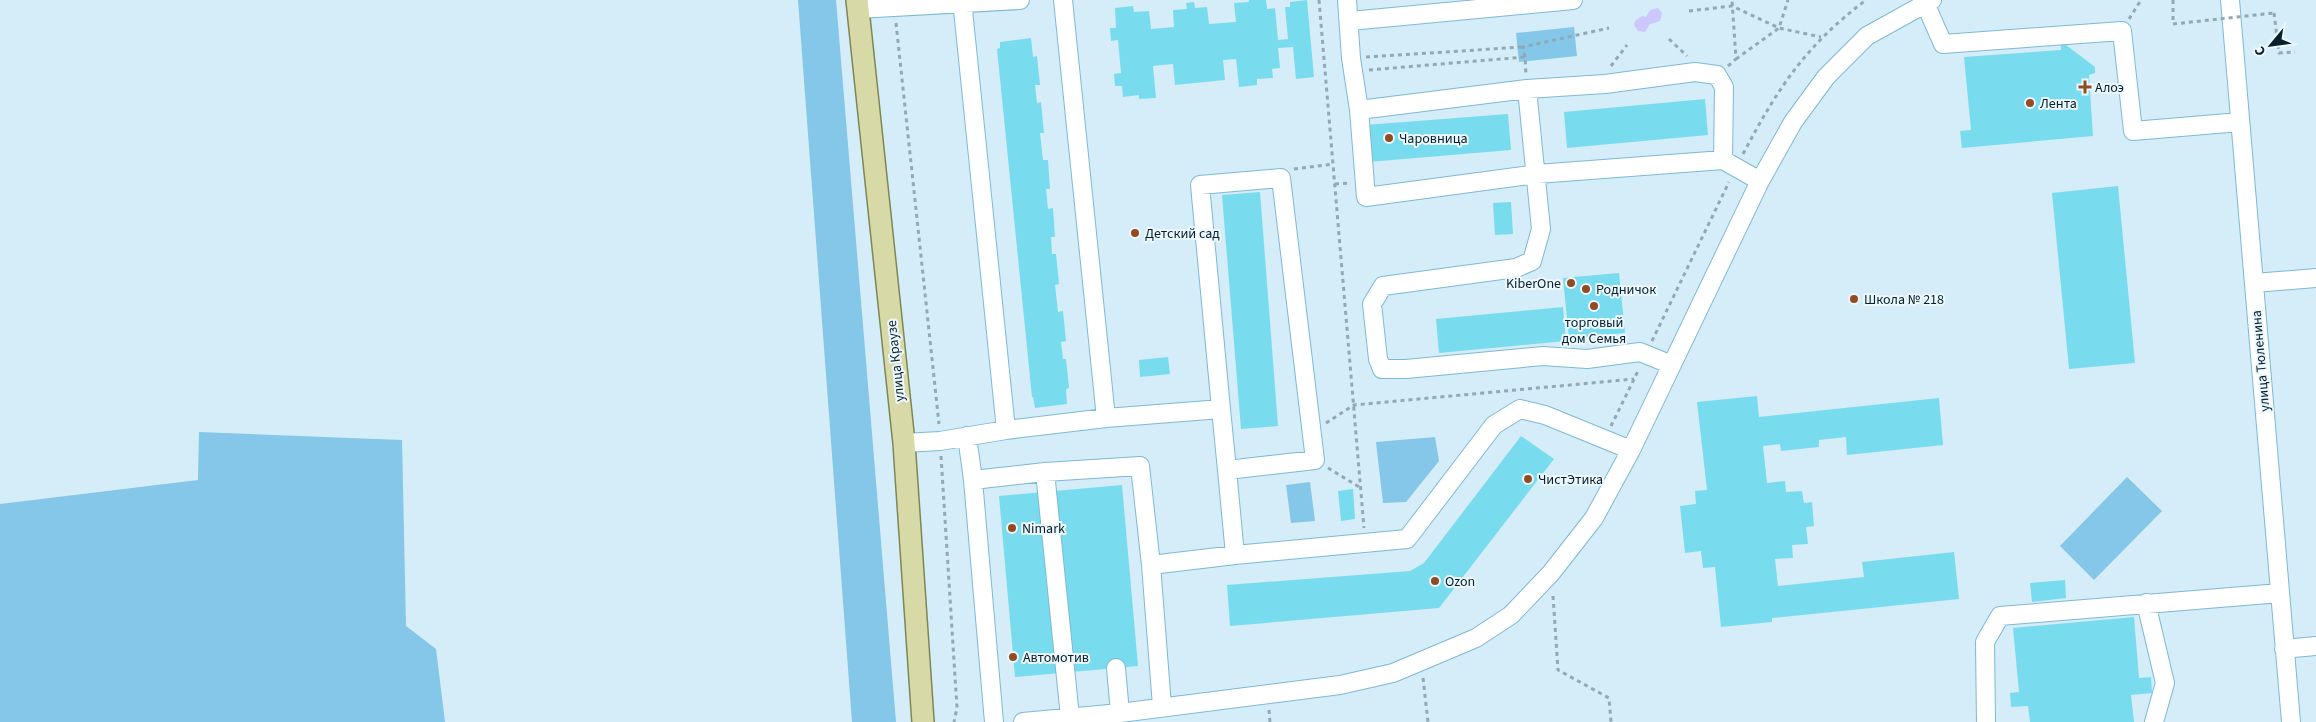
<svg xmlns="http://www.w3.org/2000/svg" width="2316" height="722" font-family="'Source Sans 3',sans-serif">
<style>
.green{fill:#84c7e8}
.water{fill:#cdc7ff}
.building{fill:#79dcee}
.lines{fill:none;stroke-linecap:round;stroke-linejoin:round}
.minor-casing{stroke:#7cb9d6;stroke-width:20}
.major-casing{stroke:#7d8756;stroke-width:24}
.path{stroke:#91a9b5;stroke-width:3;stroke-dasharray:4 4;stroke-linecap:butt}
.minor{stroke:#fff;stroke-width:18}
.major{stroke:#d7d9a7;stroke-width:21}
.path-bridge{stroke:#91a9b5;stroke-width:3;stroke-dasharray:4 4;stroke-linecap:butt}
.poi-dot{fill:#914c21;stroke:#ecf8fe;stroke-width:2}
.labels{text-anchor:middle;stroke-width:4;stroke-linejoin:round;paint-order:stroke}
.poi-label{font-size:14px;fill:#07202b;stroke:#ecf8fe;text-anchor:start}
.street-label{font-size:14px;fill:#07202b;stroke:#ecf8fe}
</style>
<rect width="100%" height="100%" fill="#d5ecf9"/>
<path class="green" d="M798,0H836L896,722H852Z
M1574,27L1577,56L1519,62L1516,33Z
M199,432L402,440L406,626L436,649L445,722H0V504L198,480Z
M1435,437L1439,461L1406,502L1383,503L1376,442Z
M2127,477L2162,511L2094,580L2060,546Z
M1310,482L1315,521L1291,523L1286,485Z"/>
<path class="water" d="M1658,8L1662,13L1660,21L1650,24L1645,32L1638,31L1634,25L1635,21L1642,16L1646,17L1650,10Z"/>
<path class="building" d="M1249,0H1266L1267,9L1275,8L1278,40L1288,39L1285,7H1290V2L1307,0L1314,77L1296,79L1293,47L1278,48L1280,68L1272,69L1273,78L1257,79V85L1239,87L1236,59L1223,60L1225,80L1175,85L1173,64L1153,66L1156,98L1139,99V95L1123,97L1122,86H1115L1114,74L1121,73L1118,40L1111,41L1110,28H1116L1115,8L1133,6L1134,12L1149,11L1151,29L1174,27L1173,10L1187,9L1186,3L1194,2L1195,8L1207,7L1209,24L1236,22L1234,3L1249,2Z
M1031,38L1033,57L1037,56L1040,85H1035L1037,103L1041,102L1044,133H1040L1043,160H1048L1050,189H1046L1048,209L1053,208L1055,237H1051L1052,254H1056L1059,284L1055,285L1058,312L1063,311L1066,341L1061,342L1063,359H1066L1069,388L1066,389L1067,404L1035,408L1033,397H1032L997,49L1000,48V42Z
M2061,44L2066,45L2095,67V73L2089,75L2093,136L1962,148L1960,131L1971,130L1964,57L2061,50Z
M1705,99L1708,135L1567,148L1564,112Z
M1508,114L1511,150L1368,162L1365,125Z
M2118,186L2135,363L2069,369L2052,193Z
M1260,192L1278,426L1241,429L1222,195Z
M1511,202L1513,234L1495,235L1493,203Z
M1619,273L1625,333L1569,339L1563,278Z
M1563,307L1566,341L1439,353L1436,319Z
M1168,357L1170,374L1140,377L1139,360Z
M1757,396L1759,417L1939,398L1943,445L1847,455L1846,437L1819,440V447L1781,451L1780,444L1763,446L1767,483L1785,481L1786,492L1802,491L1804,503L1812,502L1814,526L1806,527L1808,544L1792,545L1793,558L1775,559L1778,586L1864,577L1862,562L1954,552L1959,599L1772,618V622L1721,627L1715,567L1703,568L1701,551L1685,553L1680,506L1696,504L1695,491L1707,490L1697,402Z
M1521,436L1554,459L1439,608L1230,626L1227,585L1410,571L1424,563Z
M1122,485L1138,666L1015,677L999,496Z
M1353,489L1355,519L1341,521L1338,491Z
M2065,580L2066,598L2032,602L2030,583Z
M2134,617L2139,678L2151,677L2152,693L2131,695L2134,722H2030L2028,706L2011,707L2010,693L2019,692L2013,628Z"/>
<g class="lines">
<defs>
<path id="minor" d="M1347,0L1351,58L1359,110
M2230,0L2291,722
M1925,3L1943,44L2122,31L2133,131L2240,122
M858,9L1020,0
M1350,21L1573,0
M1527,89L1541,229L1532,261L1516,268L1383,286L1372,304L1378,359L1382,369H1406L1543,356L1587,359L1640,352L1672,365
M1723,160L1724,87L1717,75L1695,72L1605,84L1527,89L1359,110L1366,197L1537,174L1723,160L1760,181
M2254,283L2316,278
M1106,418L1221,409L1200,185L1281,178L1315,460L1227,470L1221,409
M1006,430L1106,418L1063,0
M967,436L973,480L1045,472L1140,466L1151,565L1235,555L1227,470
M904,443L940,441L1006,430L962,0
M1045,472L1070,717
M973,480L994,722
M1235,555L1407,539L1494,425L1520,409L1545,415L1631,450
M1151,565L1162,706
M2146,603L2165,683L2154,722
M2284,649L2316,646
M1116,668L1120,713
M1023,722L1120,713L1340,685L1393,673L1476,638L1511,615L1551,573L1594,518L1631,450L1760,181L1793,122L1826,77L1867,36L1932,0
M1986,722L1985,642L2000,616L2280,593"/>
<path id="major" d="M857,0L904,443L923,722"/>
</defs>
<use href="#minor" class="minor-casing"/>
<use href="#major" class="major-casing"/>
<path class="path" d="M1319,0L1364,528
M2173,0V24
M1689,11L1732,6L1779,28L1821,37
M2274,13L2279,53L2295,52
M2129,19L2141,0
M896,23L939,424
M1669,39L1687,56
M1366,57L1523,47
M1525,57L1523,47L1609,28
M1736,59L1779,28L1788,0
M1611,66L1627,45
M1728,66L1736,59L1732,0
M1369,70L1525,57L1526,75
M1743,154C1778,88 1805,46 1866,0
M1294,169L1333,164
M1335,184L1350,183
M1652,341L1729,182
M1326,423L1354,405L1634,379
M1611,426L1639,369
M941,456L957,708L954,722
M1328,468L1361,488
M1553,596L1558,670L1609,698L1611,722
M1423,678L1428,722
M1269,710L1270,722"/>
<use href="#minor" class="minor"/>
<use href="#major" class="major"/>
<path class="path-bridge" d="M2173,24L2274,13"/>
</g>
<g class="poi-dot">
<path d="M2082.5 79.5h5v5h5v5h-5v5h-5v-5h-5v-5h5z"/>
<circle cx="2030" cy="103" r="5"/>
<circle cx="1389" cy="138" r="5"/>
<circle cx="1135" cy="233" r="5"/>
<circle cx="1571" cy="283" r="5"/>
<circle cx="1586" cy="289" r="5"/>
<circle cx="1854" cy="299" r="5"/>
<circle cx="1594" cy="306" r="5"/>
<circle cx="1528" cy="479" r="5"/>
<circle cx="1012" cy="528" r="5"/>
<circle cx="1435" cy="581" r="5"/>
<circle cx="1013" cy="657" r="5"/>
</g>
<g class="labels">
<g class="poi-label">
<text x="2095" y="92">Алоэ</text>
<text x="2040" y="108">Лента</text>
<text x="1399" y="143">Чаровница</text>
<text x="1145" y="238">Детский сад</text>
<text x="1561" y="288" text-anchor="end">KiberOne</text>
<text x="1596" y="294">Родничок</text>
<text x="1864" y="304">Школа № 218</text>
<text x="1594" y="327" text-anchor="middle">торговый<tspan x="1594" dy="16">дом Семья</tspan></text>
<text x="1538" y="484">ЧистЭтика</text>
<text x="1022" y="533">Nimark</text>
<text x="1445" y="586">Ozon</text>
<text x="1023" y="662">Автомотив</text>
</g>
<g class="street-label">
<text transform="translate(895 361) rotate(-96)" y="5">улица Краузе</text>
<text transform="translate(2260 361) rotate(-95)" y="5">улица Тюленина</text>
</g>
</g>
<g transform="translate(2271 45) rotate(241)" stroke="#ecf8fe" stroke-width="4" paint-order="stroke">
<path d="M0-4L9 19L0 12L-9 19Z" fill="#07202b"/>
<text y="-8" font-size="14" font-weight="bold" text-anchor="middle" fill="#07202b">С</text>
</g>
</svg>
